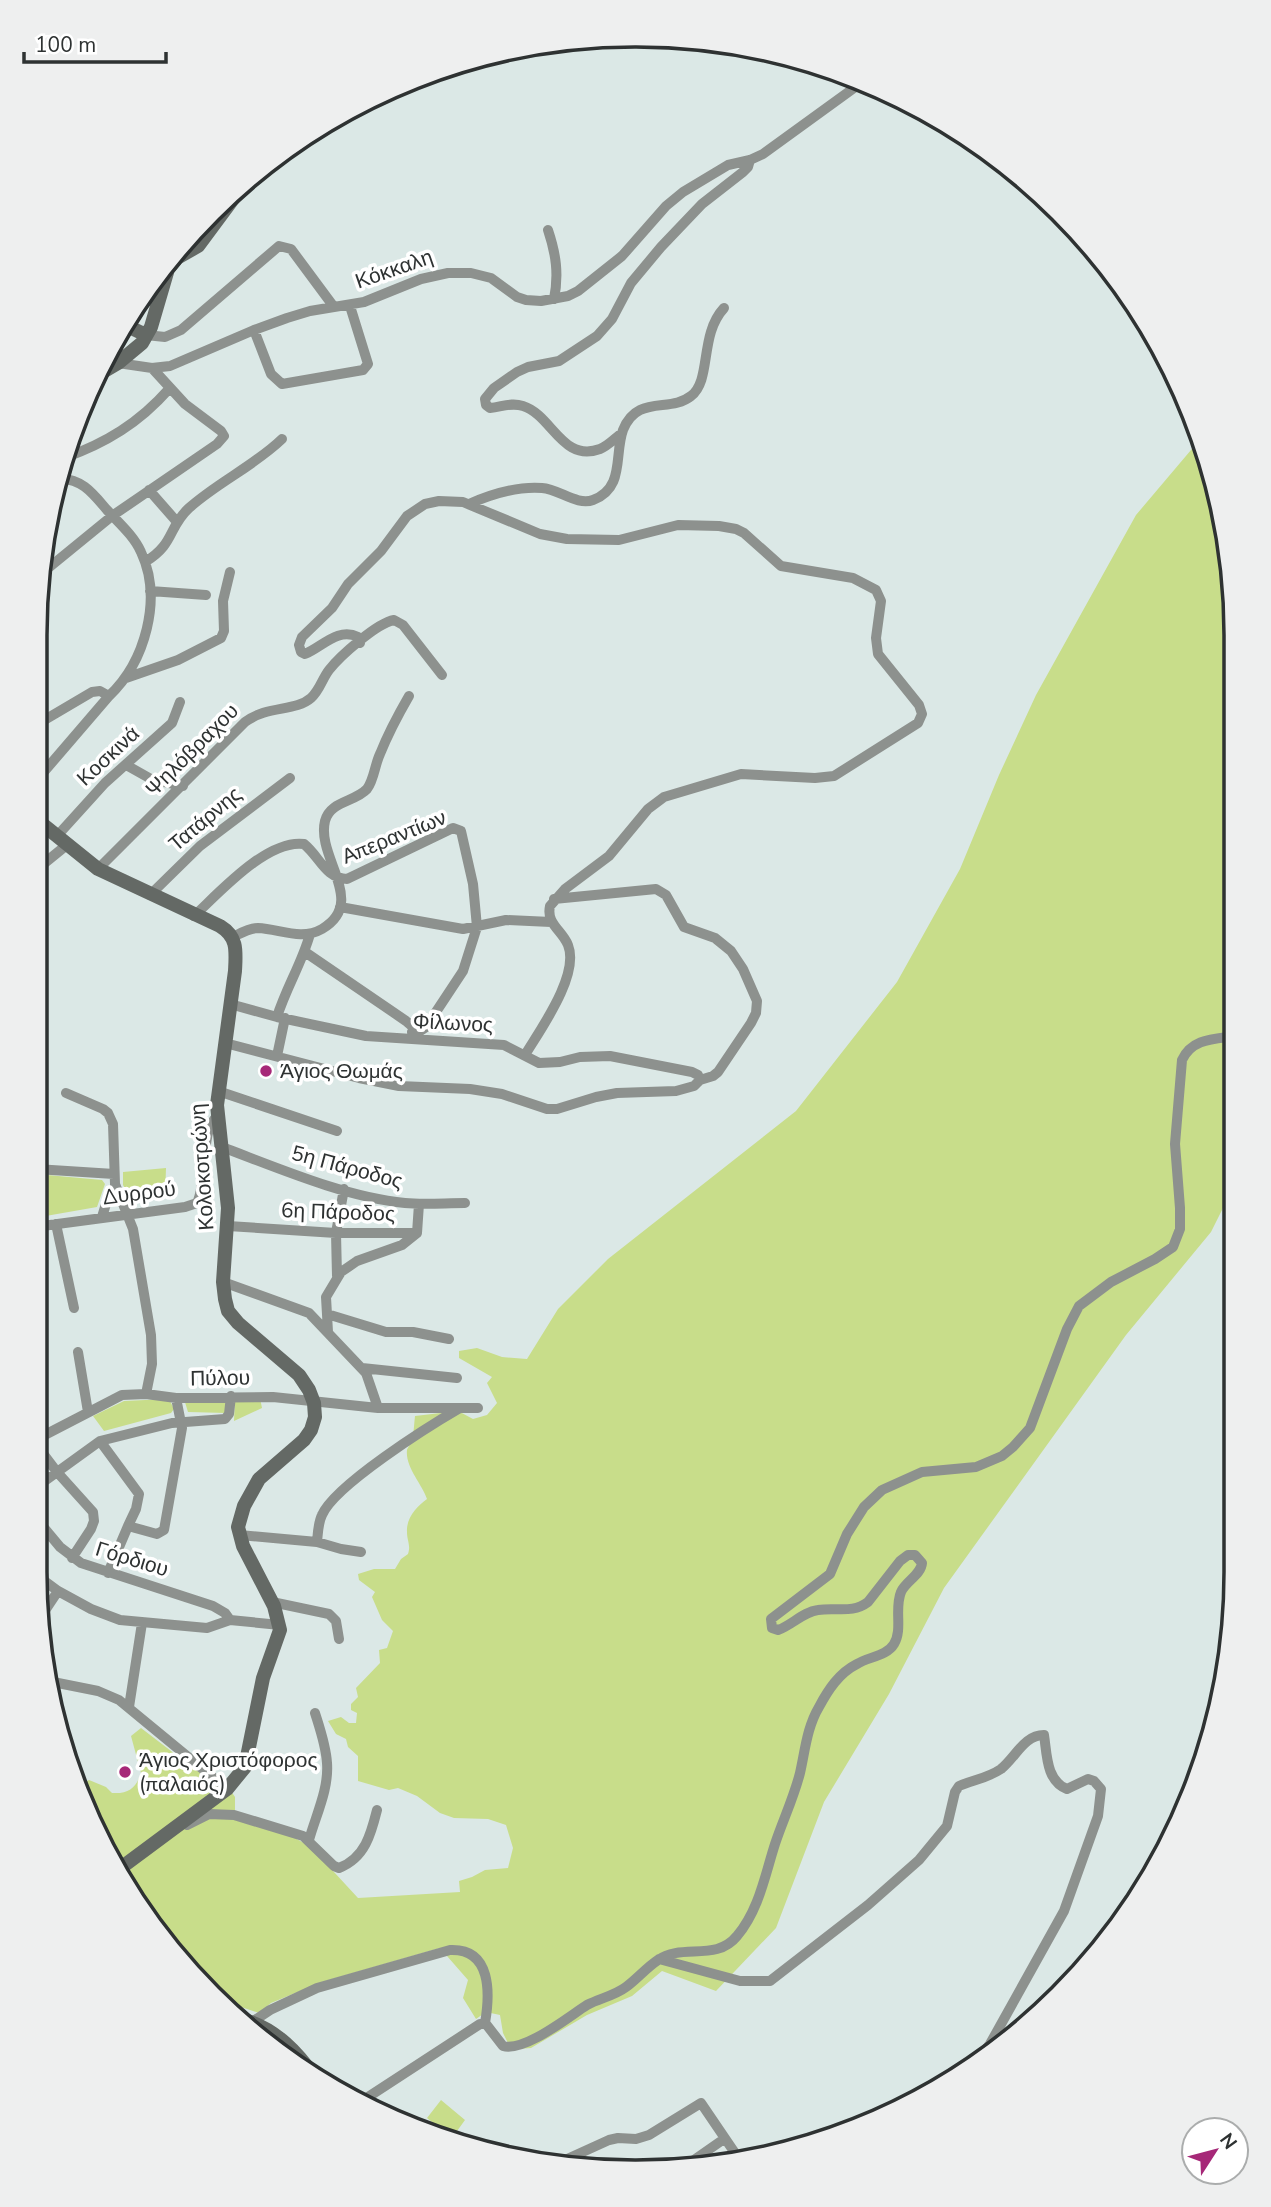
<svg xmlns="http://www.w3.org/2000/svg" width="1271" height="2207" font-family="'Nunito Sans',sans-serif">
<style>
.green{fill:#c8dd8a}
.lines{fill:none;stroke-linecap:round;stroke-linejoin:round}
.street{stroke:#8d918e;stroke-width:10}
.secondary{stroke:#646965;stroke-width:14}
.poi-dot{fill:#a62878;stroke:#fff;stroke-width:2.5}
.labels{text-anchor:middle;stroke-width:7;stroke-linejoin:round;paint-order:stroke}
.street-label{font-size:21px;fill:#2e3232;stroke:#fff}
.poi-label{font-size:21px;fill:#2e3232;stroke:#fff;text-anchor:start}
.rim{fill:none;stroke:#2e3232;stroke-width:3.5}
</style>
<rect width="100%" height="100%" fill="#dbe8e6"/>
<path class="green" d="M1202,437L1235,596V1184L1211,1232L1126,1335L944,1588L889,1694L824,1802L776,1928L716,1991L662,1971L632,1996L587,2015L531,2048L518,2049L508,2043L503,2033L500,2015L486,2012L476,2019L463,1998L468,1980L440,1948L322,1982L271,2003L259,2013L229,2003L159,1937L78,1786L89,1780L106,1787L112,1793C129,1794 136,1788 141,1773L131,1736L141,1728L188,1764L231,1791L235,1797V1811L248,1824L293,1837L304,1843L322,1859L358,1898L460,1892L459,1881L472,1877L485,1870L508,1868L513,1848L506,1825L488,1819L454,1818L440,1813L417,1796L398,1788L389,1790L358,1781V1756L348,1747L346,1739L336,1734L328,1721L341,1717L349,1723H356L357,1713L351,1710V1704L358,1697L356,1688L380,1663L379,1650L387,1648L393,1631L382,1620L372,1597L375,1592L359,1580L358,1574L374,1569H395L401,1559L408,1554C411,1545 407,1541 407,1532C406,1518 417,1506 427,1499C422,1484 405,1467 407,1450C407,1449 412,1441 412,1440C414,1432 414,1424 415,1416L458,1411L473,1419L487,1415L497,1403L487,1383L492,1377L459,1358V1351L477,1348L502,1357L527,1359L558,1309L608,1259L796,1111L897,982L960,869L999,775L1036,695L1136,515Z
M166,1168L165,1197L133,1202L123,1185V1172Z
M36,1174L102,1180L105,1184L97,1207L40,1217L35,1206Z
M227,1396L226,1413L188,1412L184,1399Z
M235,1398H260L262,1408L234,1421Z
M167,1399L170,1401L174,1409L171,1413L104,1431L93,1416L124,1401Z
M441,2100L465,2120L452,2138L427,2118Z"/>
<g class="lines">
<path class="street" d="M548,230C556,254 559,274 554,299
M254,330L271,374L282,384L363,370L368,364L350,306
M146,335L165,337L181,330L279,246L291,249L334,307
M118,363L152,368L170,366L254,330L287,318L310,311L364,302L421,279L448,273H471L491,278L517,297L526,300L541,301L568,296L578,291L622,256L666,206L683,192L728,165L750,160L763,154L865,80
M622,433C615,438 608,446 600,449C562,463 552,415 523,406C511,402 502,407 490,408L486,405L485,399L494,388L517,372L528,367L559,361L597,336L612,319L631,283L661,247L702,204L743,172L748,167L750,160
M64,458C106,443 139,423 169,389
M149,490L177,522
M469,504C492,494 517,486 542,488C559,489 577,506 593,500C625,488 614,455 623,430C637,394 670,413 691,396C712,380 699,335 724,308
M145,562C175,544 168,527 189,508C218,482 254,466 282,439
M41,574L112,516L217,444L224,436L221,431L185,404L152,368
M150,591L206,595
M36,640L38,642
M360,643L358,637C338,627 322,647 305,654L301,652L299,645L302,637L332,608L348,584L381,551L407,516L425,504L439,501L463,502L540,534L567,539L619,540L678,525L719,526L736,529L744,533L781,566L853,578L876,590L881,601L876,638L878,654L919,705L922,714L918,723L834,776L815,778L741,774L664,797L648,809L609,856L565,889L550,906C546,924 562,930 568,945C580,975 540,1030 525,1055
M126,678L178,660L221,638L224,631L223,601L230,572
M36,725L92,692L100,691L109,696C145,662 163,599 141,552C134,536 119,523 107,510C94,495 82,478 60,479
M126,765L151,779L183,786
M36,781L109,696
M57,836L105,783L172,723L180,702
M98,869L245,722C268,705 295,712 311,698C320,690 322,679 329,670C340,656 377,623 394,620L403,625L442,675
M36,870L68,844
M150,895L200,846L290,778
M554,899L656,889L666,895L684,927L715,938L731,951L743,969L757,1001L756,1013L751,1023L718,1072L713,1076L700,1080
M340,907L463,929L506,920L551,922
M194,916C219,893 267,839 304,844C320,857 325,878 347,879L453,828L461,831L473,884L477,927L463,971L426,1027L420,1031L414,1028
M233,937C241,933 249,928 258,928C280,929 301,941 322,929C368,902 316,858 325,821C330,801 355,802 367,789C374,780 375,764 380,754C388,734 398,715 409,696
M305,952L406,1021L414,1028L412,1032
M277,1017C286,988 302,963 310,934
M225,1043L359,1078L399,1086L470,1089L502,1094L547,1109H557L596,1097L617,1093L676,1091L694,1086L700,1080L698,1075L692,1072L610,1056L580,1057L560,1062L539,1063L504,1045L366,1036L277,1017L230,1004
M277,1056L285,1018
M218,1091L337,1131
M66,1093L103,1109L108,1113L113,1124L115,1184L133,1229L151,1335L152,1364L146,1394
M222,1147C278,1168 345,1197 405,1203C424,1205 445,1203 465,1203
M36,1169L114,1174
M102,1217L109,1194L116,1187
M56,1224L74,1308
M228,1226L336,1233H417L419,1204
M35,1227L185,1207L197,1203C208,1181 200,1128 217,1117
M337,1276L336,1233L344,1189
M223,1282L309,1313L366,1373L378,1408
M327,1314L386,1332H413L449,1339
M328,1332L326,1297L341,1272L357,1261L402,1245L417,1233
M78,1352L88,1412
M362,1368L457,1378
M35,1440L122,1395L146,1394L176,1398L273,1397L378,1408H478
M100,1441L139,1494L136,1509L128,1526
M35,1443L57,1472L93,1512L94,1521L91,1529L72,1558
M35,1488L100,1441L172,1423L225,1419L229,1414L231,1396
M35,1517L60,1547L81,1563L213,1606L225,1613L230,1620L280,1625
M239,1535L317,1542L341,1549L361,1552
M317,1542C318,1533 318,1523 322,1515C335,1485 429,1426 460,1408
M108,1573L128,1526L157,1534L164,1530L182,1428L176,1398
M35,1574L58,1591L91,1609L120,1620L207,1628L230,1620
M272,1602L329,1614L336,1621L339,1639
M42,1615L58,1591
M53,1682L98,1691L119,1700L227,1789
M129,1707L142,1623
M187,1825L209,1814L234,1815L303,1836L334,1866L339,1868C365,1858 371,1834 377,1810
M309,1840C316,1815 329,1789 327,1763C326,1746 320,1729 315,1713
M659,1959L740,1981H770L868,1905L919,1860L947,1826L955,1792L959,1786C973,1780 988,1778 1001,1769C1016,1757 1024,1735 1044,1735C1047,1754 1046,1781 1067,1789L1088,1779L1094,1781L1101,1789L1098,1816L1064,1911L990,2044L976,2062
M252,2022L270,2010L317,1988L450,1950C492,1948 490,1994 485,2023
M365,2099L480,2024H486L503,2046C525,2052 568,2017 587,2005C600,1998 614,1996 626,1987C637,1979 646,1968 658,1960C682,1943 716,1962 737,1936C759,1910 765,1875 775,1844C783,1820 794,1797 800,1773C805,1751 807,1727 819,1707C828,1690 839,1673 857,1664C868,1657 887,1656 894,1644C903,1629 894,1609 901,1592C906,1581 921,1575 922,1563L915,1555H908L900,1561L868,1602C852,1614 837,1607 818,1610C803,1612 792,1625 778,1630L772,1628L771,1619L830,1574L847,1534L864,1507L882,1490L922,1472L976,1467L1002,1456L1013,1447L1030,1428L1067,1329L1079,1306L1111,1282L1155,1259L1173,1247L1180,1229V1208L1175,1144L1182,1060C1192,1038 1215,1039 1235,1036
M565,2160L609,2140L618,2138L636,2139L649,2135L701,2103L737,2156
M681,2169L724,2139"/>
<path class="secondary" d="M125,325L146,335
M101,373L118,363L142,343L151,327L168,269L177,258L198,246L244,184
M36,819L98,869L220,926C238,937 236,951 235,971L217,1105L228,1208L223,1282L225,1299L228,1311L238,1323L299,1375L309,1390L314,1403L315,1417L311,1430L304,1440L259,1479L244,1506L238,1527L243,1546L274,1606L280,1630L263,1678L245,1767L227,1789L122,1867
M248,2021C277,2031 297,2052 314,2076"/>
</g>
<g class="poi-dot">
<circle cx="266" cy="1071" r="7"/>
<circle cx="125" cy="1772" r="7"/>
</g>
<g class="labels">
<g class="street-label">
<text transform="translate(394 269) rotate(-19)" y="7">Κόκκαλη</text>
<text transform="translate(192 750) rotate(-45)" y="7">Ψηλόβραχου</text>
<text transform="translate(108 756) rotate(-43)" y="7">Κοσκινά</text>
<text transform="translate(205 819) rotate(-40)" y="7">Τατάρνης</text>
<text transform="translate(394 837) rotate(-22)" y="7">Απεραντίων</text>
<text transform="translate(453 1023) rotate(3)" y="7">Φίλωνος</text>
<text transform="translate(202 1167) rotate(-94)" y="7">Κολοκοτρώνη</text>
<text transform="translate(347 1167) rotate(15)" y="7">5η Πάροδος</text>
<text transform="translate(139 1193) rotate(-7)" y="7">Δυρρού</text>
<text transform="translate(338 1212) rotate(2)" y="7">6η Πάροδος</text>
<text transform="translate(220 1378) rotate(-1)" y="7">Πύλου</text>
<text transform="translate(132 1559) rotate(17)" y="7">Γόρδιου</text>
</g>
<g class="poi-label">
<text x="280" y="1078">Άγιος Θωμάς</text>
<text x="139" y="1767">Άγιος Χριστόφορος<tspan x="139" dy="24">(παλαιός)</tspan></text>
</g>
</g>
<path d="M0 0H1271V2207H0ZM635 47H636A588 588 0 0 1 1224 635V1572A588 588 0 0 1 636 2160H635A588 588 0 0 1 47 1572V635A588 588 0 0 1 635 47Z" fill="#eeefef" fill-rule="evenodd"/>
<path class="rim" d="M635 47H636A588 588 0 0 1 1224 635V1572A588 588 0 0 1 636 2160H635A588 588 0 0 1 47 1572V635A588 588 0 0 1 635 47Z"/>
<g transform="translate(1215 2151) rotate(54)"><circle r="33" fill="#ffffff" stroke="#abadad" stroke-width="2"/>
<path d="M0-5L12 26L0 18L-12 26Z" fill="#a62878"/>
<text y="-10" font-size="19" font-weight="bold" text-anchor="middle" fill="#2e3232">N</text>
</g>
<path d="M24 52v10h142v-10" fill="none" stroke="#2e3232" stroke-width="3.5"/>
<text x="35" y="52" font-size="21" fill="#2e3232" stroke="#ffffff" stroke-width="5" paint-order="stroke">100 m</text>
</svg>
